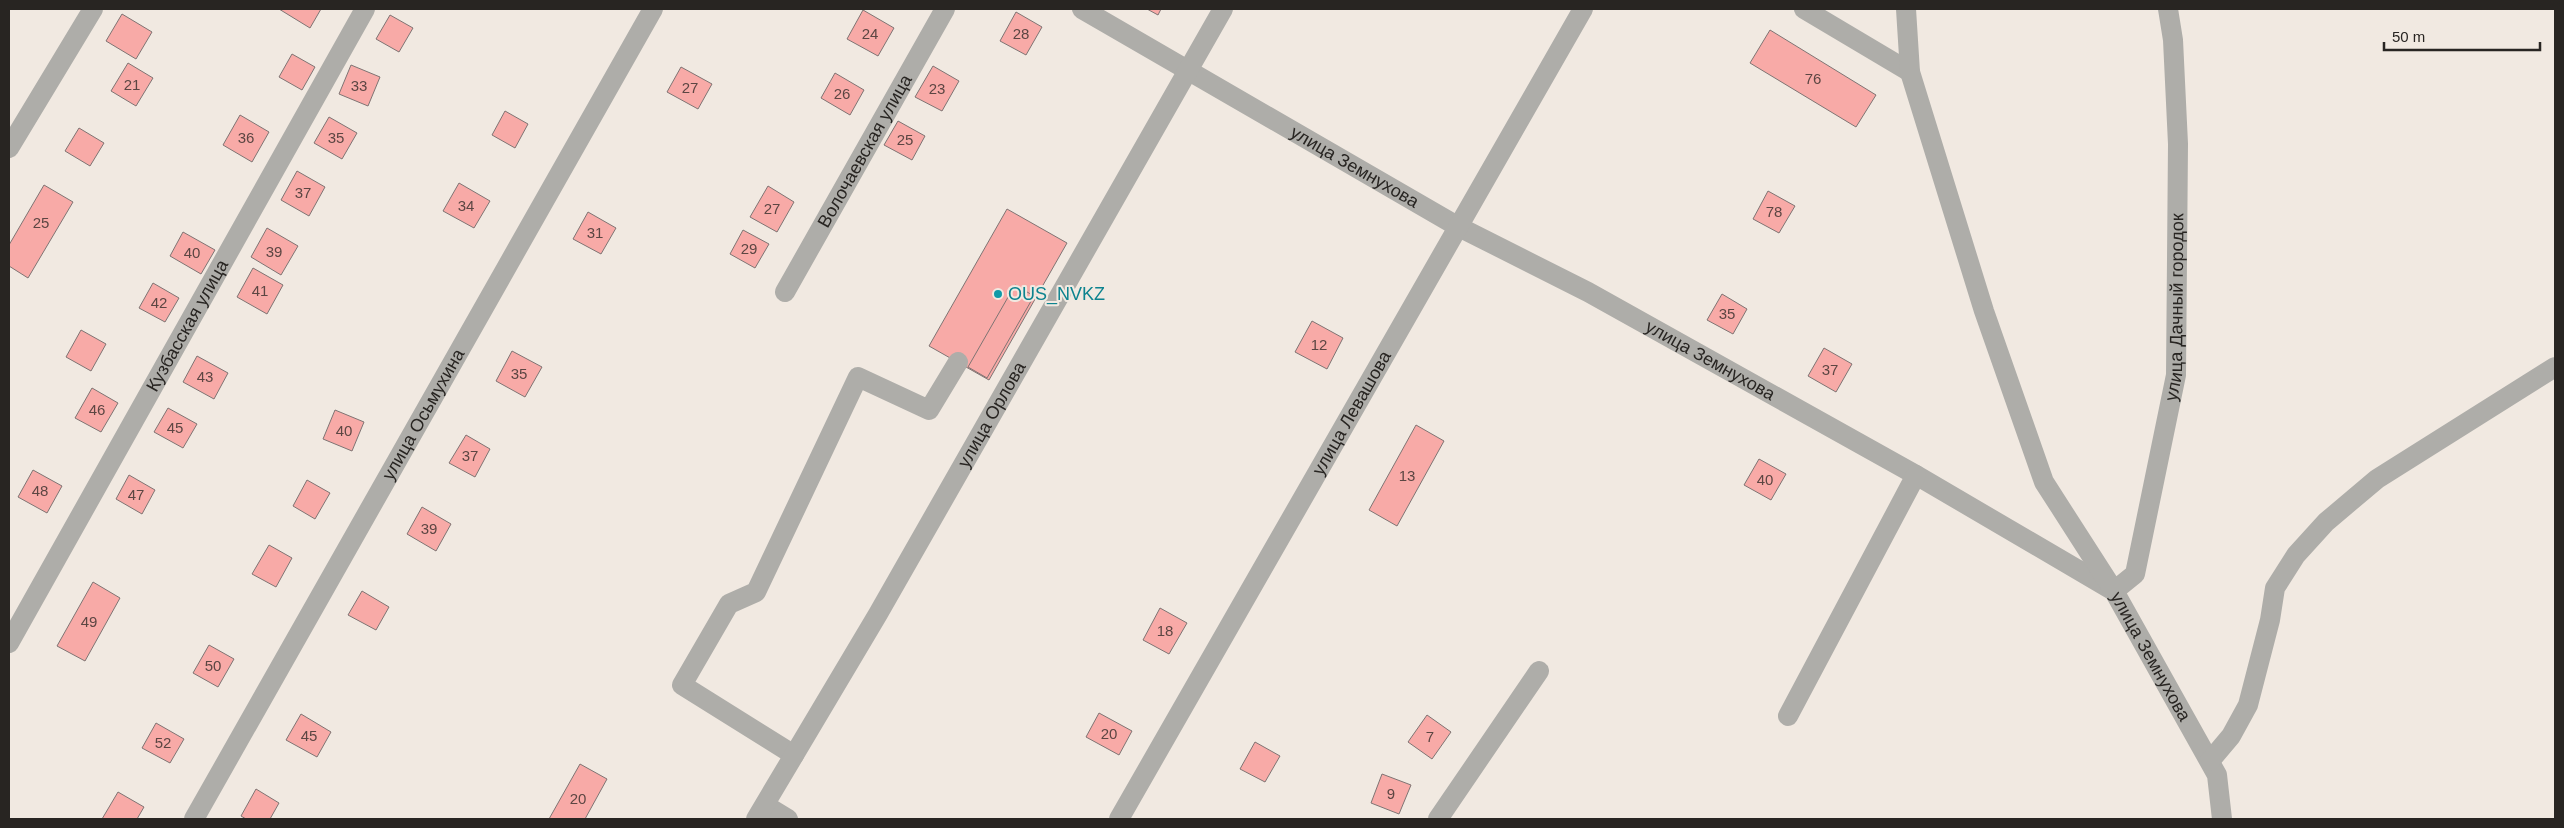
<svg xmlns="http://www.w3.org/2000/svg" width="2564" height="828" font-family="Helvetica,sans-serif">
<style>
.building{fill:#f8aaa7;stroke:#7f7473}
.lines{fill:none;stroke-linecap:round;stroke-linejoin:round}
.minor{stroke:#aeada9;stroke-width:20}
.culture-dot{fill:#0f9aa8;stroke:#f1e9e1;stroke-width:2}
.labels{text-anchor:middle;stroke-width:4;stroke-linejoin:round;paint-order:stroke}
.number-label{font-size:15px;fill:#5c4643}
.street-label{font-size:18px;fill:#282522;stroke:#f1e9e1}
.culture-label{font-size:18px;fill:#0d838f;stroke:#f1e9e1;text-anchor:start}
</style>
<rect width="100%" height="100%" fill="#f1e9e1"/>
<path class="building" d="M279,9H321L310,28Z
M1147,9H1161L1158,15Z
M863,10L894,28L878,56L847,39Z
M1016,12L1042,27L1026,55L1000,41Z
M122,14L152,32L136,59L106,41Z
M390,15L413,28L399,52L376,39Z
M1770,30L1876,95L1856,127L1750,63Z
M292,54L315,67L302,90L279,77Z
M128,63L153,78L136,106L111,91Z
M351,65L380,77L368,106L339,94Z
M933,66L959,81L942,111L915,97Z
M681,67L712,84L698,109L667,92Z
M835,73L864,90L850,115L821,98Z
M505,111L528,124L515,148L492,135Z
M240,115L269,132L252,162L223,145Z
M329,117L357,133L342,159L314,143Z
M898,121L925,136L912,160L884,145Z
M79,128L104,143L90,166L65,151Z
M297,171L325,187L309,216L281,200Z
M459,183L490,201L474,228L443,211Z
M44,185L73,202L28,278L9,266V245Z
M768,186L794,202L777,232L750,217Z
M1768,191L1795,206L1779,233L1753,219Z
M1007,209L1067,243L989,380L929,346Z
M588,212L616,228L601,254L573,239Z
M267,228L298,246L281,275L251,257Z
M743,230L769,244L755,268L730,254Z
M183,232L215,250L201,274L170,256Z
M253,268L283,285L267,314L237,297Z
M153,283L179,298L165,322L139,308Z
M1015,285L1034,296L987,378L968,367Z
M1722,294L1747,309L1733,334L1707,320Z
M1312,321L1343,338L1327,369L1295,352Z
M81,330L106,344L91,371L66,357Z
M1824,348L1852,364L1836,392L1808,376Z
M512,351L542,367L525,397L496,381Z
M197,356L228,373L214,399L183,382Z
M92,388L118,403L101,432L75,418Z
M168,408L197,424L183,448L154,432Z
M335,410L364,422L352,451L323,439Z
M1416,425L1444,441L1397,526L1369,510Z
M466,435L490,449L475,477L449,463Z
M1759,459L1786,474L1771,500L1744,485Z
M33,470L62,486L47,513L18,497Z
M129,475L155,490L142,514L116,499Z
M307,480L330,493L315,519L293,506Z
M422,507L451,524L436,551L407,534Z
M269,545L292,558L276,587L252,574Z
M93,582L120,598L85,661L57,646Z
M362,591L389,607L376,630L348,615Z
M1160,608L1187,623L1169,654L1143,640Z
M209,645L234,659L218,687L193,673Z
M1099,713L1132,731L1119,755L1086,737Z
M301,714L331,732L317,757L286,740Z
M1427,715L1451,732L1432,759L1408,742Z
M156,723L184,739L170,763L142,748Z
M1255,742L1280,756L1265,782L1240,769Z
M580,764L607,779L585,819H549Z
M1382,774L1411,785L1399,814L1371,803Z
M256,789L279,803L270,819H246L241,816Z
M118,792L144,807L137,819H102Z"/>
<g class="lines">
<g class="minor">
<path id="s1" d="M1082,9L1457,226L1588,292L1916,475L2114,591L2217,775L2222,819"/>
<path d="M1804,9L1910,72"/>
<path id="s2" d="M1906,9L1910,72L1984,311L2044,482L2114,591L2135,574L2176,375L2178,144L2173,40L2168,9"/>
<path d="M9,148L93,9"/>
<path id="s3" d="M785,292L945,9"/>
<path id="s4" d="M9,643L365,9"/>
<path d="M1788,716L1916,475"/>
<path d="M794,755L682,685L729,604L756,592L858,377L929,410L958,362"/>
<path d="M2210,761L2231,736L2248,705L2270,620L2275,588L2296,555L2326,522L2377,479L2555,367"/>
<path d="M765,805L788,819"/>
<path id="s5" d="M194,819L653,9"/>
<path id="s6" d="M756,819L878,614L1223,9"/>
<path id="s7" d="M1119,819L1583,9"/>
<path d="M1438,819L1539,671"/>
</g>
</g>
<circle class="culture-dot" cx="998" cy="294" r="5"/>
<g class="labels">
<g class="number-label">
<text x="870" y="39">24</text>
<text x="1021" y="39">28</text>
<text x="1813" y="84">76</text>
<text x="132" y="90">21</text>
<text x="359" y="91">33</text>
<text x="690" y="93">27</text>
<text x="937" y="94">23</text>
<text x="842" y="99">26</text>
<text x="246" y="143">36</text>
<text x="336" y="143">35</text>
<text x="905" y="145">25</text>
<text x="303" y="198">37</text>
<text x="466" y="211">34</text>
<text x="772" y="214">27</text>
<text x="1774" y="217">78</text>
<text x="41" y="228">25</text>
<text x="595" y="238">31</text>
<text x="749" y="254">29</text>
<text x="274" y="257">39</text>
<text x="192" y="258">40</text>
<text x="260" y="296">41</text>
<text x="159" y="308">42</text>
<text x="1727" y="319">35</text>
<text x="1319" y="350">12</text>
<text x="1830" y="375">37</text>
<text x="519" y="379">35</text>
<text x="205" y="382">43</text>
<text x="97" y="415">46</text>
<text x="175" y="433">45</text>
<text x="344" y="436">40</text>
<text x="470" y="461">37</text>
<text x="1407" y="481">13</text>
<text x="1765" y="485">40</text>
<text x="40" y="496">48</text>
<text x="136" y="500">47</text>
<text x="429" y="534">39</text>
<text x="89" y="627">49</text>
<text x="1165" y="636">18</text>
<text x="213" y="671">50</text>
<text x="1109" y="739">20</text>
<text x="309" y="741">45</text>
<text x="1430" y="742">7</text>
<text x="163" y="748">52</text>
<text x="1391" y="799">9</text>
<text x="578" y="804">20</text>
</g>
<g class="street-label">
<text dy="6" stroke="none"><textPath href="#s3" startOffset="162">Волочаевская улица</textPath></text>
<text dy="6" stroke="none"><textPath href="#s1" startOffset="315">улица Земнухова</textPath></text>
<text dy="6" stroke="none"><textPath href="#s2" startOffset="922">улица Дачный городок</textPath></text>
<text dy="6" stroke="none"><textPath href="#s4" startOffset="364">Кузбасская улица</textPath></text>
<text dy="6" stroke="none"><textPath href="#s1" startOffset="720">улица Земнухова</textPath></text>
<text dy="6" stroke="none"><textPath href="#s5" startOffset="465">улица Осьмухина</textPath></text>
<text dy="6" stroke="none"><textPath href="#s7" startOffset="468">улица Левашова</textPath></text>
<text dy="6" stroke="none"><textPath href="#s6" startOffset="468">улица Орлова</textPath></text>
<text dy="6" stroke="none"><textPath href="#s1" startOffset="1260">улица Земнухова</textPath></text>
</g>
<g class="culture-label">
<text x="1008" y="300">OUS_NVKZ</text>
</g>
</g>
<rect width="2564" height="828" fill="none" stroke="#282522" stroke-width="20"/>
<path d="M2384 42v8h156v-8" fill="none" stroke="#282522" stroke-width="2.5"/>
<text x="2392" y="42" font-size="15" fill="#282522" stroke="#f1e9e1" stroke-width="4" paint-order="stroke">50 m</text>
</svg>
